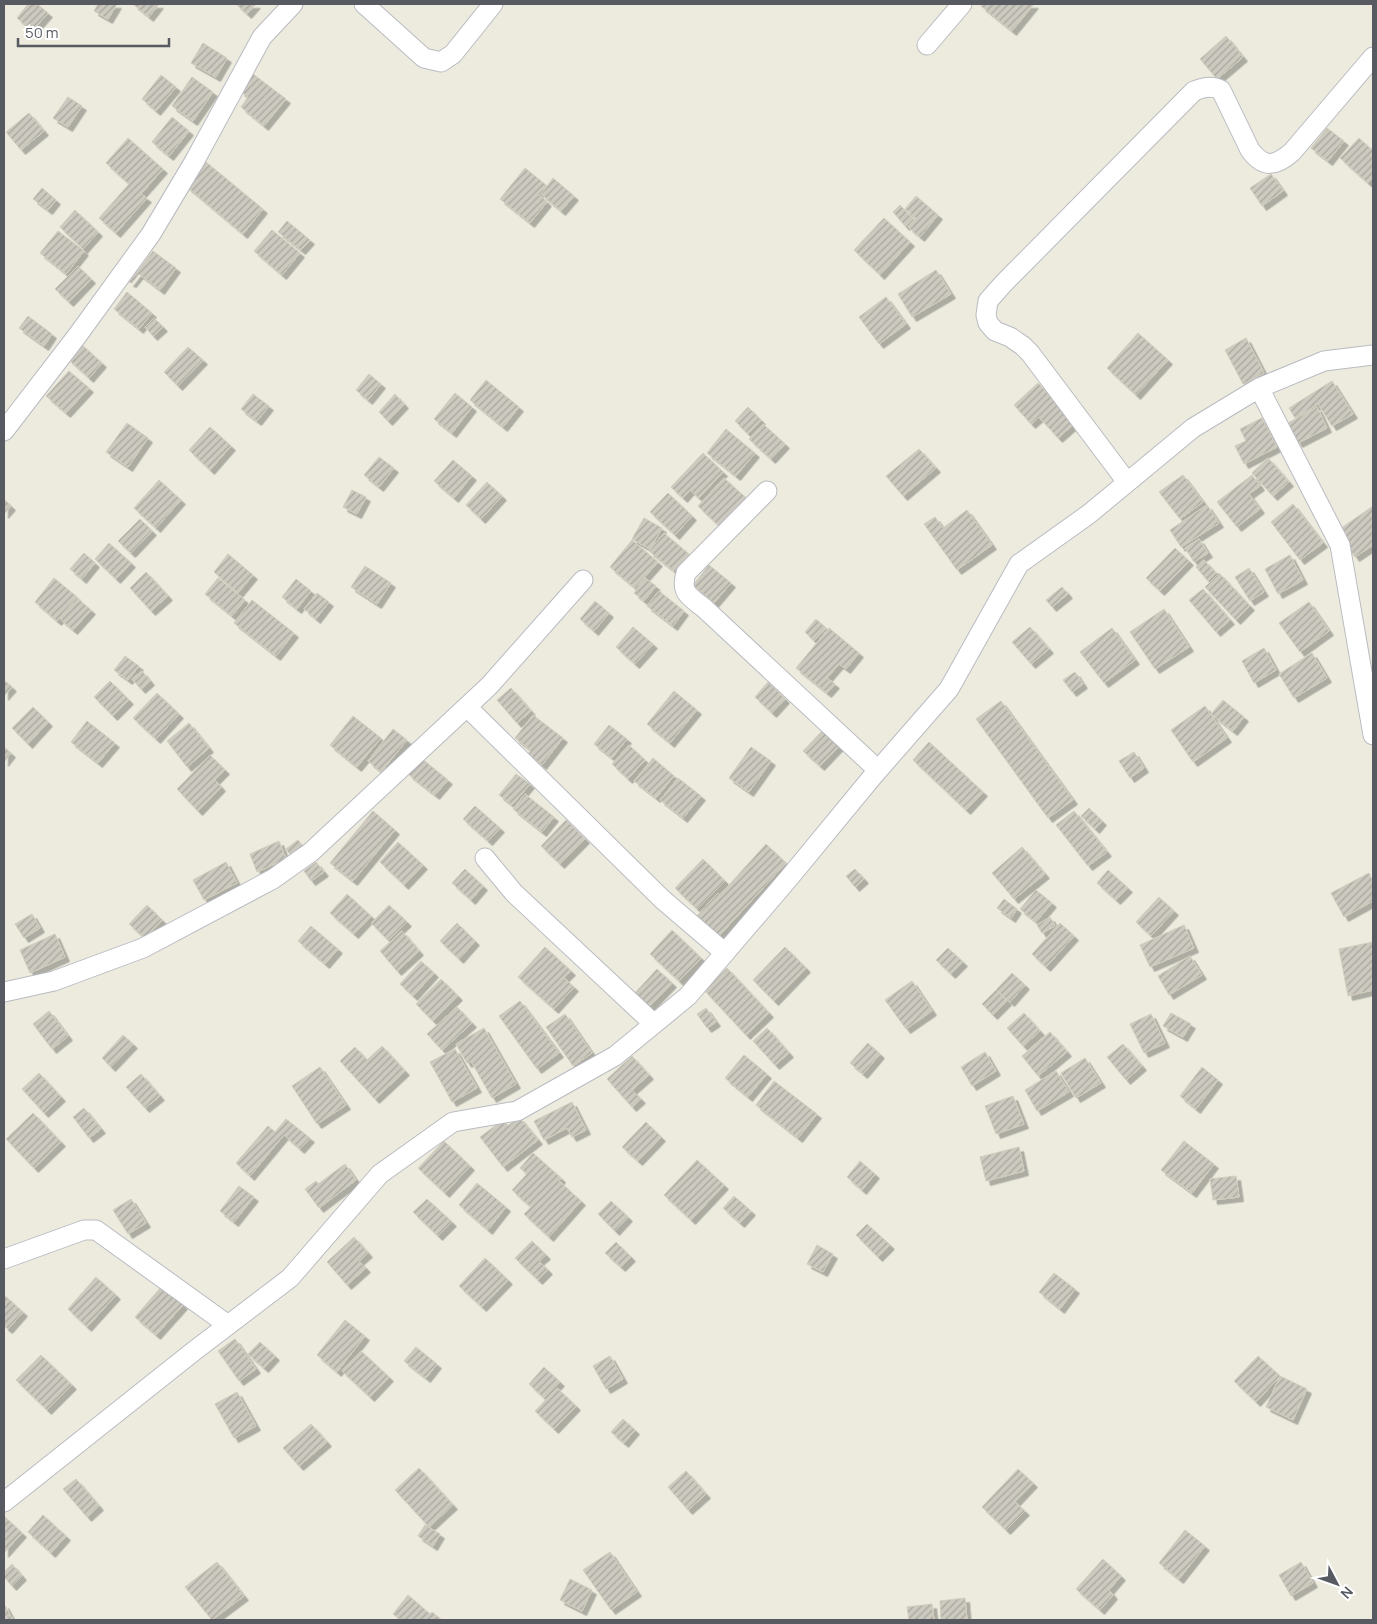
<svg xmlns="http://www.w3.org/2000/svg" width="1377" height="1624" font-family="Manrope,sans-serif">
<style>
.building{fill:url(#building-hatch);stroke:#d1cdbc;filter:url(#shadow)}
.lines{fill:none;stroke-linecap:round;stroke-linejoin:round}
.minor-casing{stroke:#b9bbc2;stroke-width:21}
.minor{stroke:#fff;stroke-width:19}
</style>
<defs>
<pattern id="building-hatch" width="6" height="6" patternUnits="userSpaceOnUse" patternTransform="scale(1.25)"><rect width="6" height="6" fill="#ccc9bf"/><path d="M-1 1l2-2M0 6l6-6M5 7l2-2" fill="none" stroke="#a8a69f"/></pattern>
<filter id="shadow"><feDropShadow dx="4.5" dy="4.5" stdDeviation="0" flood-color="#0004"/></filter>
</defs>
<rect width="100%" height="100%" fill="#ecebde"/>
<path class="building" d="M28,4H37L48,13L32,31L17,18Z
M98,4H117L108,19L94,11Z
M133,4H159L149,17Z
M236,4H256L247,14Z
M983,4H1034L1012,31L981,6Z
M1226,36L1243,57L1217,79L1200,59Z
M203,43L227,58L216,77L191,63Z
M253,74L286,99L264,126L241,107L248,97L240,91Z
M161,75L176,87L156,111L142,99Z
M192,77L213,92L193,121L172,106Z
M68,97L82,106L68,127L53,118Z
M29,113L44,131L21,150L6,132Z
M172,117L189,131L169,156L152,142Z
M1327,128L1344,141L1328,161L1311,148Z
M128,138L163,169L141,194L147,198L116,233L99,218L129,184L106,163Z
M1359,138L1373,151V177L1368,183L1340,158Z
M206,162L263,209L243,234L186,186Z
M525,168L546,185L538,194L547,202L530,223L500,199Z
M1271,174L1283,191L1262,206L1250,188Z
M553,178L574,196L561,211L541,194Z
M42,188L56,200L48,210L33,199Z
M916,196L938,215L920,237L908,227L916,218L905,209Z
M900,205L913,219L905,226L893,212Z
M75,210L98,232L83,249L60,227Z
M884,218L910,242L880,275L854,250Z
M287,221L310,240L301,250L278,232Z
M272,230L300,253L282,275L254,251Z
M58,231L84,251L66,274L40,253Z
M153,251L176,268L160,290L139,274L132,283L129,282Z
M78,266L91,279L69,302L55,289Z
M936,270L951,294L912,317L898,294Z
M127,292L152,313L139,329L114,309Z
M886,297L906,324L879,344L859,317Z
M28,316L52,334L44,346L19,328Z
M154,318L163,327L153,336L145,327Z
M1138,333L1168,360L1136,395L1107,368Z
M1246,338L1264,373L1243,384L1225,350Z
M81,344L102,363L89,378L68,359Z
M188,347L203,360L178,386L164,372Z
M69,371L89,388L66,413L46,396Z
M369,374L381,384L368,400L356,390Z
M486,380L519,407L503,427L470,400Z
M1332,381L1353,414L1332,426L1318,404L1295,418L1289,408Z
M1038,383L1075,423L1058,438L1039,417L1031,424L1014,405Z
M455,393L472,407L452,433L434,419Z
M253,394L269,406L257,421L241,409Z
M395,394L404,404L388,421L379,412Z
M748,407L761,420L748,434L735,421Z
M1317,407L1327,428L1298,443L1288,423Z
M1262,418L1277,447L1244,464L1235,446L1246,441L1240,429Z
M127,423L148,438L128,467L106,452Z
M763,424L785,444L771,459L749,439Z
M210,427L231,446L210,470L189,450Z
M726,429L755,453L736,476L707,453Z
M919,449L936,468L903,496L886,476Z
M703,453L723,472L699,498L690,490L683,498L671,487Z
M379,457L394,468L379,487L364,475Z
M1268,458L1289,482L1273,496L1252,473Z
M453,460L472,476L454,498L434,481Z
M1183,475L1203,502L1180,519L1159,492Z
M1252,475L1260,486L1249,494L1260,509L1237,527L1217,502Z
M724,478L745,497L719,526L698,506Z
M159,480L181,500L156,528L134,508Z
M487,482L502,496L481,519L466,505Z
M352,490L366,497L357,514L343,507Z
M668,493L692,516L675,535L650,512Z
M4,499L11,506L4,514Z
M1293,504L1323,543L1300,560L1271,522Z
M1207,505L1219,523L1181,547L1170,530Z
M1373,506V545L1355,557L1337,531Z
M967,510L992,545L957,570L924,524L935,517L943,528Z
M644,518L662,528L650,549L632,539Z
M140,519L152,531L131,553L118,541Z
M664,533L689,554L674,571L649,551Z
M1199,539L1208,553L1194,562L1185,548Z
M632,540L658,562L635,588L610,567Z
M109,543L131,563L116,579L95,559Z
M1175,548L1189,561L1160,591L1146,578Z
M84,553L95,563L82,579L70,569Z
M228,554L253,575L238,593L214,572Z
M1290,555L1303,580L1278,594L1265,569Z
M1204,560L1216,573L1208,581L1196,567Z
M709,565L731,583L714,603L693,585Z
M365,566L391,583L377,604L351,587Z
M1249,568L1264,592L1250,601L1235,577Z
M146,572L168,596L151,611L130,588Z
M1219,573L1250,606L1236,620L1205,587Z
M54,578L77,597L57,621L35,602Z
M218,578L245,600L232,616L205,594Z
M645,578L656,586L644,601L634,593Z
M296,579L311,591L297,609L282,597Z
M1062,587L1068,594L1052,607L1046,600Z
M1203,589L1230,620L1216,632L1189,600Z
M659,591L684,611L673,626L647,606Z
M317,593L329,602L316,619L304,609Z
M78,599L91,610L73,630L60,619Z
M252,600L294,633L276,656L234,623Z
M595,601L609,613L594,631L580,619Z
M1309,602L1329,631L1300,652L1279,623Z
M1164,609L1189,647L1155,669L1130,632Z
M816,619L826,628L814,641L805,632Z
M633,627L653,644L635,664L616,647Z
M1030,627L1049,649L1031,664L1012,642Z
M829,628L859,653L846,669L839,664L827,678L835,684L827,693L796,668Z
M1112,628L1135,660L1104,683L1080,652Z
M1264,648L1276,670L1254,683L1242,661Z
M1312,653L1327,678L1294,698L1279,674Z
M125,656L139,666L128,680L114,670Z
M142,671L150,681L141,689L132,679Z
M1075,672L1083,684L1072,692L1063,680Z
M4,680L12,687L4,696Z
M110,681L129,700L113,716L94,697Z
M768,682L785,699L772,713L755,697Z
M511,688L531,711L517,723L497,700Z
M674,691L697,710L670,743L647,724Z
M157,693L179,714L156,739L133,718Z
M1223,700L1244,717L1233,731L1211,714Z
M1001,701L1073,800L1048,818L976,719Z
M1205,706L1227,738L1193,762L1171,730Z
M33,707L48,722L28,744L12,728Z
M533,715L563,738L542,765L528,754L531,750L515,738Z
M353,716L381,738L357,767L330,745Z
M87,721L115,743L98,763L71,742Z
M189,723L209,748L187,767L167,741Z
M609,725L627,739L612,758L594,744Z
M393,729L407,740L381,772L368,761Z
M824,729L840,745L820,766L803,751Z
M929,742L983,792L966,810L913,760Z
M629,745L645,760L628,779L612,764Z
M4,747L11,753L4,762Z
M751,747L771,761L749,792L729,778Z
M1134,752L1144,768L1130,778L1119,761Z
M210,755L225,770L215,780L221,787L198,811L177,789Z
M421,758L448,780L435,795L408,774Z
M653,758L674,776L656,798L634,781Z
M516,774L530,784L512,805L499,795Z
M678,778L701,796L683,818L660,800Z
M525,794L554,817L542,832L513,809Z
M475,806L500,828L488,841L463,819Z
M1089,808L1102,821L1095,829L1081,816Z
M373,811L395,830L353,881L330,863Z
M1074,811L1107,852L1088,866L1056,825Z
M566,820L585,839L560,864L541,846Z
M298,840L306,850L294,860L286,849Z
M279,841L286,859L257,872L250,854Z
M398,842L423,865L404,885L380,862Z
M766,844L786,863L718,937L696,917L718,893L720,895Z
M1022,847L1045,874L1014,899L992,873Z
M703,859L725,881L697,909L675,888Z
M226,862L237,883L204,900L193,880Z
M316,862L324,872L311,881L304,871Z
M465,869L483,886L471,900L452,883Z
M855,869L864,879L855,887L846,876Z
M1108,870L1128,888L1116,900L1097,883Z
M1369,873L1373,882V901L1344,917L1331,893Z
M1036,890L1052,903L1036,922L1020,909Z
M347,894L371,916L354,934L330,913Z
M1159,897L1174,911L1151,936L1136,922Z
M1004,899L1017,909L1011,918L997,908Z
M147,905L162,920L145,938L129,924Z
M389,905L407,922L388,940L371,923Z
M32,914L40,928L24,938L15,924Z
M1050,917L1055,926L1042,933L1037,925Z
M457,923L475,941L459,959L440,941Z
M1060,923L1074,936L1046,967L1032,954Z
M1184,925L1194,948L1150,967L1140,945Z
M311,926L338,949L325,964L298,941Z
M672,930L701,958L679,981L650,954Z
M402,931L419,951L397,971L380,951Z
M55,934L65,957L30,973L20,950Z
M1373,942V990L1348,996L1339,949Z
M545,947L571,971L564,978L574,987L554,1009L518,977Z
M785,947L806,968L774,1001L753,980Z
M948,948L963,962L951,974L936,960Z
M1190,956L1202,975L1169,995L1158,976Z
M421,961L434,973L413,996L400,984Z
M727,968L769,1013L746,1035L704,990Z
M657,969L672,983L648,1008L634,994Z
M1012,973L1025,985L1010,1002L996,990Z
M441,979L458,996L433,1021L416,1004Z
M912,981L932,1011L906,1029L885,1000Z
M996,990L1007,1001L993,1015L982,1004Z
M520,1001L559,1053L537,1069L499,1016Z
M457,1007L472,1023L442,1050L427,1034Z
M706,1008L716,1022L707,1028L697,1014Z
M49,1011L68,1036L52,1049L33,1024Z
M1024,1013L1040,1031L1023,1046L1007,1028Z
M1171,1013L1191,1024L1183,1037L1163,1026Z
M565,1014L592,1053L573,1066L546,1027Z
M1151,1014L1165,1043L1144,1053L1130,1024Z
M484,1028L516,1084L492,1098L471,1061L467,1063L456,1044Z
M767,1028L789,1053L775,1065L753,1041Z
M1050,1032L1067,1052L1038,1076L1022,1056Z
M123,1035L133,1044L111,1067L102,1058Z
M868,1043L880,1054L863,1074L850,1063Z
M1123,1044L1142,1066L1126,1080L1107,1057Z
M382,1046L405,1071L375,1099L340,1061L355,1047L367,1060Z
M455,1049L477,1088L452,1102L430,1062Z
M985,1052L996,1071L972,1086L961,1067Z
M744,1055L767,1074L748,1097L725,1078Z
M632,1056L649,1075L632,1090L641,1099L632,1107L607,1079Z
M1085,1058L1101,1083L1076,1098L1061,1073Z
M320,1067L346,1105L317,1124L292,1086Z
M1202,1067L1218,1080L1196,1109L1180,1096Z
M1056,1071L1069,1092L1037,1111L1025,1090Z
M39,1073L61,1097L44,1113L22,1089Z
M141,1074L160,1096L145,1108L126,1087Z
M774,1081L817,1114L798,1138L756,1105Z
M1013,1096L1024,1124L996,1134L985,1106Z
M572,1102L586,1130L572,1137L567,1128L544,1140L534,1121Z
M84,1108L101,1129L89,1138L73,1117Z
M33,1113L61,1142L34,1168L6,1139Z
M519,1117L538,1140L503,1167L480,1137L503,1120L508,1126Z
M286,1119L310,1138L300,1149L284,1135L250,1176L236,1163L268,1126L275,1132Z
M646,1122L661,1137L638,1161L622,1147Z
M444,1141L470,1166L445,1193L418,1168Z
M1184,1141L1214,1164L1192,1193L1161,1170Z
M1019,1147L1024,1171L986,1181L980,1157Z
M533,1153L561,1178L559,1181L581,1201L549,1237L524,1214L531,1207L512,1190L527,1174L520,1168Z
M697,1160L724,1185L691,1220L664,1195Z
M860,1161L875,1174L862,1190L847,1177Z
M345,1164L356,1180L319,1208L305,1189L316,1181L318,1184Z
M1236,1176L1239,1197L1213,1200L1210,1179Z
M477,1183L506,1207L488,1230L459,1205Z
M239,1186L254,1197L234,1222L220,1211Z
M734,1196L751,1211L740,1223L723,1208Z
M131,1199L146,1223L128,1234L113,1210Z
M427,1199L452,1222L438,1236L413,1212Z
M611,1201L628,1217L615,1231L598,1214Z
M867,1224L890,1245L878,1257L856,1235Z
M354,1237L368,1253L359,1261L366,1268L347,1285L327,1262Z
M532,1241L546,1255L539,1261L548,1270L538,1280L515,1258Z
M616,1242L631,1257L621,1267L605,1253Z
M817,1245L833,1254L823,1272L807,1264Z
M485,1258L508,1280L482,1307L459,1286Z
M1054,1273L1075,1289L1060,1309L1039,1292Z
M96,1277L116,1295L87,1327L68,1309Z
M162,1286L183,1305L156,1335L135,1317Z
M4,1295L23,1312L8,1329L4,1326Z
M345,1320L365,1336L337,1372L317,1355Z
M235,1339L256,1369L239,1381L218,1351Z
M260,1342L275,1356L264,1368L248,1354Z
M416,1347L437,1364L426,1378L404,1361Z
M361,1351L389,1377L370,1397L342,1371Z
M41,1355L72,1385L47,1410L16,1380Z
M610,1356L623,1379L606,1389L593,1366Z
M1258,1356L1280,1376L1256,1402L1234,1381Z
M544,1367L560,1382L544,1398L529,1384Z
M1280,1376L1307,1389L1293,1420L1266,1407Z
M557,1388L576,1406L554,1429L535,1411Z
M237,1392L256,1426L234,1438L215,1404Z
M623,1419L635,1430L624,1443L611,1432Z
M311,1424L327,1442L299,1466L283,1448Z
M419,1468L453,1505L429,1527L395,1490Z
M1018,1469L1033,1483L1015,1502L1025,1511L1006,1530L982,1507Z
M686,1471L706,1494L688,1510L668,1487Z
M76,1479L99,1506L87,1517L63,1489Z
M43,1515L66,1536L51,1553L28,1532Z
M4,1516L22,1533L4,1553Z
M425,1525L440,1534L433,1546L418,1536Z
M1185,1530L1205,1546L1179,1579L1159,1563Z
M610,1552L637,1592L611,1610L583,1570Z
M1103,1559L1121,1576L1109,1590L1113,1595L1100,1610L1076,1589Z
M217,1562L244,1596L212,1620L185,1587Z
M1301,1562L1313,1583L1291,1596L1279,1575Z
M12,1564L22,1576L12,1586L4,1577V1572Z
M570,1579L592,1590L582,1611L560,1600Z
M408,1595L430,1614L432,1612L442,1620H401L393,1614Z
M965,1598L967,1620H941L940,1601Z
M4,1604L13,1620H4Z
M932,1604L934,1620H909L907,1607Z"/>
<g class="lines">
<defs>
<path id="minor" d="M364,4L424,58L441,62L453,54L493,4
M927,45L962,4
M1259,388L1340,545L1373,735
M4,431L77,336L151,234L194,162L262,37L293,4
M1127,482L1030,353L1023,346L1010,337L995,331L988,323L986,315L988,301L1003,284L1194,91C1203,87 1212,85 1221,90L1250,150C1264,169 1276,166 1292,152L1373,57
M767,491L686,573C680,593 689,596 704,608L878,770
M467,707L662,899L725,953
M485,858L514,893L654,1024
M4,992L54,981L143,948L273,879L311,852L489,686L583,580
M4,1259L84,1230H96L228,1325
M4,1502L194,1351L290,1278L380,1174L453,1122L517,1111L615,1056L688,996L789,878L873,776L949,689L1019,564L1089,514L1193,428L1259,388L1324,361L1373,355"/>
</defs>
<use href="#minor" class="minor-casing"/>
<use href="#minor" class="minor"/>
</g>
<rect width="1377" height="1624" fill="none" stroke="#575a61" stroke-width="10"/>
<g transform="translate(1337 1584) rotate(131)" stroke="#ffffff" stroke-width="4" paint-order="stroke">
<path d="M0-4L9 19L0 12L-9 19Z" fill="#575a61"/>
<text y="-8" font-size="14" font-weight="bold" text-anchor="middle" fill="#575a61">N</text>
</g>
<path d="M18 38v8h151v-8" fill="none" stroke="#575a61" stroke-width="2.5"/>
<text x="25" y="38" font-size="15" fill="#575a61" stroke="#ffffff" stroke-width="4" paint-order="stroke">50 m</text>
</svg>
